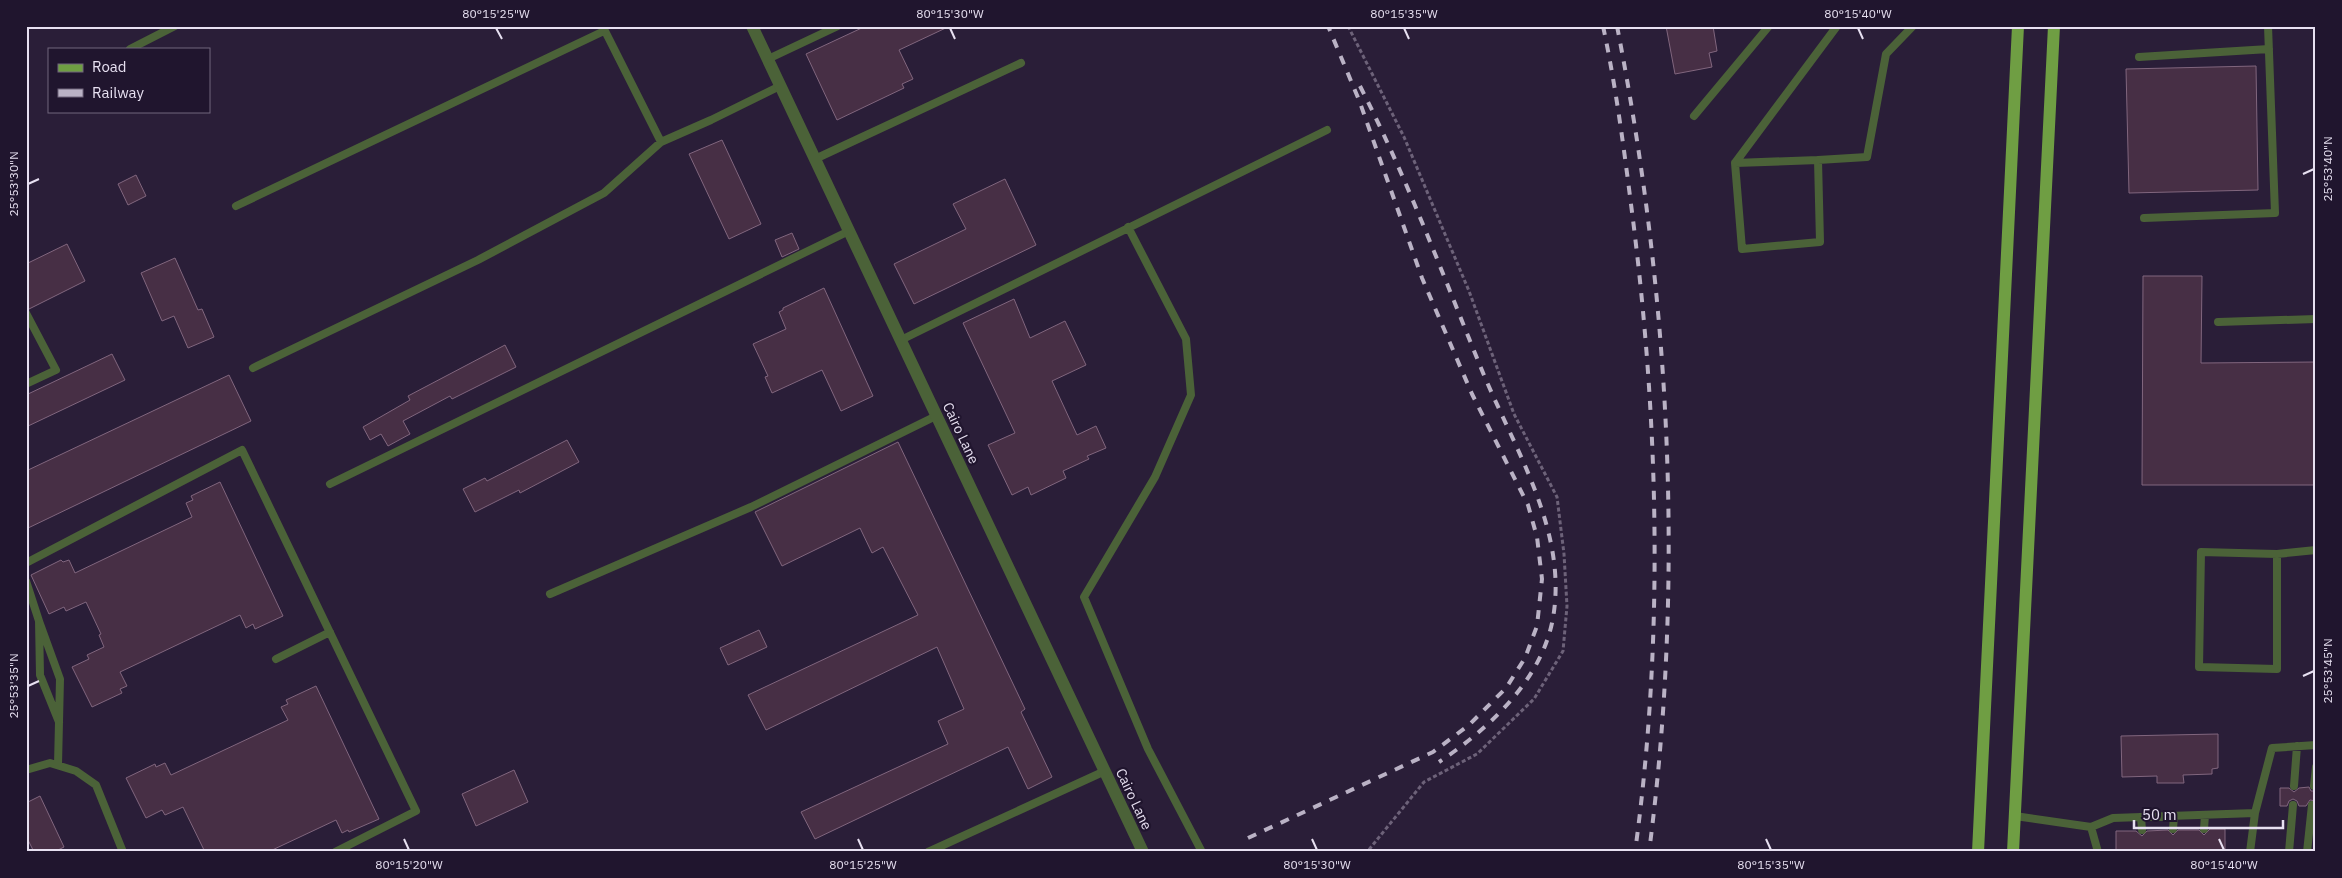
<svg xmlns="http://www.w3.org/2000/svg" width="2342" height="878" font-family="'IBM Plex Sans',sans-serif">
<style>
.building{fill:#472f45;stroke:#81667e}
.lines{fill:none;stroke-linecap:round;stroke-linejoin:round}
.path{stroke:#6d6279;stroke-width:3;stroke-dasharray:4 2.5;stroke-linecap:butt}
.lane{stroke:#4b6238;stroke-width:8}
.street{stroke:#4b6238;stroke-width:12}
.primary{stroke:#6f9e43;stroke-width:12}
.rail{stroke:#bab2c5;stroke-width:4;stroke-dasharray:9 9;stroke-linecap:butt}
.ticks{fill:none;stroke:#e7e0f1;stroke-width:2}
.labels{text-anchor:middle;stroke-width:4.5;stroke-linejoin:round;paint-order:stroke}
.street-label{font-size:14px;fill:#e7e0f1;stroke:#20152e}
.neatline{fill:none;stroke:#e7e0f1;stroke-width:2}
.ticks-label{font-size:12px;text-anchor:middle;fill:#e7e0f1}
</style>
<rect width="100%" height="100%" fill="#2a1e38"/>
<path class="building" d="M866,26H950L899,50L913,79L902,84L904,88L837,120L806,54Z
M1666,26H1713L1717,51L1709,53L1712,67L1675,74Z
M2256,66L2258,190L2129,193L2126,69Z
M722,140L761,224L729,239L689,154Z
M136,175L146,196L128,205L118,184Z
M1005,179L1036,245L914,304L894,264L966,229L953,204Z
M792,233L799,249L782,257L775,240Z
M67,244L85,281L29,309L26,307V264Z
M175,258L198,310L202,309L214,337L188,348L174,316L162,321L141,273Z
M2143,276H2202L2201,363L2316,362V485H2142Z
M824,288L873,396L841,411L822,370L772,393L765,377L768,376L753,344L786,329L779,312L783,310V308Z
M1014,299L1030,338L1065,321L1086,365L1052,381L1077,435L1096,426L1106,448L1087,456L1089,459L1063,471L1066,478L1031,495L1028,487L1012,495L988,445L1015,433L963,323Z
M505,345L516,367L452,399L450,396L403,421L410,434L388,446L381,434L370,440L363,427L410,400L408,396Z
M112,354L125,380L26,427V395Z
M229,375L251,421L26,529V471Z
M567,440L579,462L520,493L519,490L475,512L463,489L485,478L487,481Z
M898,442L1025,709L1021,712L1052,777L1028,789L1008,747L815,839L801,812L948,744L938,721L964,709L937,647L766,730L748,695L918,615L883,547L872,553L860,528L782,566L755,512Z
M220,482L283,616L255,629L253,624L246,628L240,615L120,672L127,686L120,689L122,693L92,707L72,667L89,659L87,655L104,647L99,635L101,634L86,602L66,611L64,607L49,614L31,575L61,560L63,562L69,560L75,573L192,517L186,503L193,500L191,496Z
M759,630L767,647L728,665L720,648Z
M316,686L379,819L349,832L348,830L342,833L336,820L268,852H205L183,807L165,815L162,810L146,818L126,778L155,764L156,767L165,763L171,775L288,720L281,707L288,704L286,700Z
M2218,734V768L2212,769V774L2183,775L2184,783H2157V776L2122,777L2121,736Z
M514,770L528,802L476,826L462,794Z
M2309,787L2311,791H2316V801L2310,800L2306,806H2299L2297,801L2293,799L2289,801L2287,806H2280V788H2289L2294,792L2299,788Z
M40,796L64,847L54,852H34L26,836V803Z
M2210,829H2225V852H2116V831H2136L2142,836L2147,831L2168,830L2173,835L2178,830H2199L2204,835Z"/>
<g class="lines">
<path class="path" d="M1348,26L1404,137L1469,291L1514,414L1557,497L1564,554L1567,606L1563,651L1534,699L1477,754L1424,782L1367,852"/>
<path class="lane" d="M603,27L661,142L711,120L780,86
M130,49L175,26
M2139,57L2269,49
M768,59L838,26
M1694,116L1769,26
M815,159L1021,63
M1818,160L1867,157L1886,54L1913,26
M1735,163L1818,160L1820,242L1742,249L1735,163L1837,26
M236,206L604,31
M2144,218L2275,213L2268,26
M1128,227L1186,339L1191,395L1155,477L1084,597L1148,749L1202,852
M26,313L56,370L26,384
M2218,322L2316,319
M901,340L1327,130
M253,368L478,260L604,193L661,142
M330,484L849,231
M2277,554V669L2199,667L2201,552L2277,554L2316,550
M26,563L242,450L416,811L335,852
M26,581L39,621
M550,594L751,507L936,416
M276,659L330,632
M58,765L60,679L39,621L40,675L59,722
M26,770L50,763L76,771L96,785L123,852
M2294,786L2297,746
M2314,786L2316,767
M2015,816L2091,827L2113,818L2255,813L2272,748L2316,745
M2141,817L2142,830
M2091,827L2098,852
M2173,829L2174,816
M2204,829L2205,815
M928,852L1105,771
M2250,852L2255,813
M2289,852L2293,805
M2307,852L2312,805"/>
<path class="street" d="M752,26L1143,852"/>
<path class="primary" d="M1978,852L2018,26
M2013,852L2054,26"/>
<path class="rail" d="M1603,26C1616,87 1624,149 1632,212C1659,423 1664,640 1635,852
M1617,26C1670,297 1685,578 1649,852
M1360,86C1406,176 1441,270 1479,363C1511,444 1571,532 1552,623C1539,683 1487,730 1439,762
M1248,838L1433,752L1469,725L1506,688L1525,658L1537,626L1542,579L1537,537L1528,505L1472,394L1422,278L1359,100L1328,26"/>
</g>
<path class="ticks" d="M496,28L502,39M950,28L955,39M1404,28L1409,39M1858,28L1863,39M2303,174L2314,169M28,184L39,179M2303,676L2314,671M28,686L39,681M404,839L409,850M858,839L863,850M1312,839L1317,850M1766,839L1771,850M2219,839L2224,850"/>
<g class="labels">
<g class="street-label">
<text transform="translate(961 433) rotate(65)" y="5">Cairo Lane</text>
<text transform="translate(1134 799) rotate(65)" y="5">Cairo Lane</text>
</g>
</g>
<rect width="2342" height="878" fill="none" stroke="#20152e" stroke-width="55"/>
<rect x="48" y="48" width="162" height="65" fill="#20152e" stroke="#70667c"/>
<rect x="58" y="64" width="25" height="8" fill="#6f9e43" stroke="#70667c"/>
<text x="92" y="72" font-size="15" fill="#e7e0f1">Road</text>
<rect x="58" y="89" width="25" height="8" fill="#bab2c5" stroke="#70667c"/>
<text x="92" y="98" font-size="15" fill="#e7e0f1">Railway</text>
<path d="M2134 820v8h149v-8" fill="none" stroke="#e7e0f1" stroke-width="2.5"/>
<text x="2142" y="820" font-size="15" fill="#e7e0f1" stroke="#20152e" stroke-width="4" paint-order="stroke">50 m</text>
<rect x="28" y="28" width="2286" height="822" class="neatline"/>
<g class="ticks-label">
<text x="496" y="18">80°15'25"W</text>
<text x="950" y="18">80°15'30"W</text>
<text x="1404" y="18">80°15'35"W</text>
<text x="1858" y="18">80°15'40"W</text>
<text transform="translate(2328 169) rotate(-90)" y="4">25°53'40"N</text>
<text transform="translate(14 184) rotate(-90)" y="4">25°53'30"N</text>
<text transform="translate(2328 671) rotate(-90)" y="4">25°53'45"N</text>
<text transform="translate(14 686) rotate(-90)" y="4">25°53'35"N</text>
<text x="409" y="869">80°15'20"W</text>
<text x="863" y="869">80°15'25"W</text>
<text x="1317" y="869">80°15'30"W</text>
<text x="1771" y="869">80°15'35"W</text>
<text x="2224" y="869">80°15'40"W</text>
</g>
</svg>
